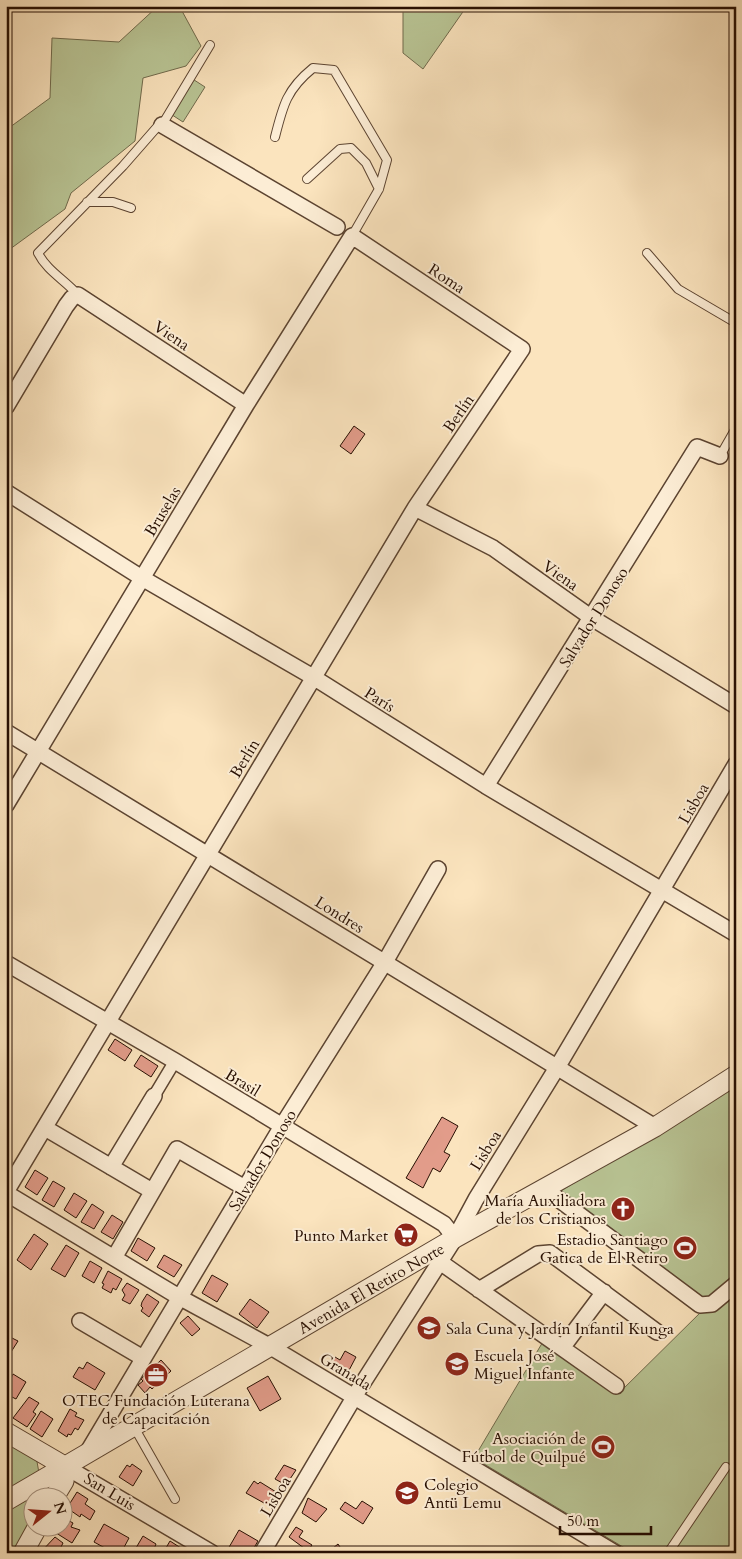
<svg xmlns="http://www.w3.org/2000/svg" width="742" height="1559" font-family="Cardo,serif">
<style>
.green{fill:#b9c595;stroke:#706a4c}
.building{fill:#e29c8a;stroke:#270f02}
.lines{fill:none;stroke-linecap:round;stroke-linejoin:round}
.service-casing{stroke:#5c4431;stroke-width:10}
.pedestrian-casing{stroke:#5c4431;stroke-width:14}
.minor-casing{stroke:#5c4431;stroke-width:18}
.tertiary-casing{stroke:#5c4431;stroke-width:21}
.service{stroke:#fcedd5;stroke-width:8}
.pedestrian{stroke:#fcedd5;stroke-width:11}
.minor{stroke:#fcedd5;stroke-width:15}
.tertiary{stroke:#fcedd5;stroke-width:19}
.labels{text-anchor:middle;stroke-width:4;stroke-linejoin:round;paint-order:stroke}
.street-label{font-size:16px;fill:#270f02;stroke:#fcedd5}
.poi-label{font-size:16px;fill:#270f02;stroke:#fcedd5;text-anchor:end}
</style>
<rect width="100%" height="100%" fill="#fbe4be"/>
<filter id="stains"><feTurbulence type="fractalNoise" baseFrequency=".004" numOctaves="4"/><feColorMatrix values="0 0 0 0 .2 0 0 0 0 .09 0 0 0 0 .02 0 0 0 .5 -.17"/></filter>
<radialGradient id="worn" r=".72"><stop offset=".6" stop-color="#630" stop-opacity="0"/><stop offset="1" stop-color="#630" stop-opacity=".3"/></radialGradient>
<path class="green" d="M158,6H173L182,11L201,46L186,66L143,78L135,141L71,193L65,209L6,252V130L50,98L52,38L119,42Z
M403,6H467L423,69L403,53Z
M188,76L205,87L183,122L166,111Z
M736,1083V1553H633L474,1458L544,1340L618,1394L706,1307L561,1191Z
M6,1439L36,1456L39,1473L6,1492Z
M49,1485L54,1494L53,1496H32V1526L19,1553H6V1510Z"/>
<path class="building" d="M354,426L365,434L351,454L340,446Z
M115,1039L132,1050L125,1061L108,1050Z
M141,1055L158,1066L151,1077L134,1066Z
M442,1117L458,1126L444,1152L450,1155L440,1172L433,1168L423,1188L406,1178Z
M35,1170L48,1178L37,1195L25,1187Z
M53,1181L65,1188L54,1207L42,1200Z
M74,1193L87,1201L76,1218L64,1210Z
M92,1204L104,1212L94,1229L81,1222Z
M112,1215L123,1222L113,1239L101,1232Z
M34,1234L48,1244L31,1270L17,1260Z
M138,1238L155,1248L147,1261L131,1251Z
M66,1245L79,1253L65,1277L51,1269Z
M164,1255L182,1265L174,1277L157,1267Z
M90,1261L102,1268L94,1283L82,1276Z
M108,1271L122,1279L116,1290L113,1288L111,1293L102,1288L104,1284L102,1283Z
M212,1275L228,1284L217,1302L202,1293Z
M127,1283L139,1290L130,1304L122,1300L125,1295L122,1290Z
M147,1294L159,1302L149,1317L141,1311L143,1308L141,1306L142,1302Z
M250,1299L269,1312L257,1328L239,1314Z
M188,1316L200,1329L192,1336L180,1323Z
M6,1335L18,1341L6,1360Z
M345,1351L356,1357L346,1376L329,1367L335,1357L340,1360Z
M161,1360L171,1371L152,1389L150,1387L145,1393L138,1385L143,1381L141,1379Z
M87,1362L105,1373L95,1390L73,1377L79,1367L83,1369Z
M13,1374L26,1382L16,1399L6,1394V1381L10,1380Z
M268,1376L281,1399L260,1411L247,1388Z
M29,1397L39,1403L33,1412L36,1414L27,1427L13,1418Z
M70,1409L77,1413L75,1416L84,1420L78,1430L75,1428L71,1435L68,1434L67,1437L58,1431Z
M41,1411L53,1419L42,1437L30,1429Z
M132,1464L142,1471L133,1486L119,1477L127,1465L130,1467Z
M284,1465L296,1470L286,1485L275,1479Z
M254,1481L258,1484L260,1482L281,1495L273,1508L246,1493Z
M77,1492L88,1499L85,1504L95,1511L90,1520L81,1514L80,1517L67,1508Z
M308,1498L327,1509L316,1522L302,1513Z
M362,1501L373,1508L363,1524L340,1509L345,1502L356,1509Z
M62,1517L73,1523L71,1527L80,1530L72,1543L53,1531L56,1526H62Z
M104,1524L129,1538L121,1553H114L94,1542Z
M296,1527L303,1531L299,1537L312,1545L308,1551L289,1537Z
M239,1530L258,1541L251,1553H234L228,1549Z
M143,1536L156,1544L154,1549L156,1553H133Z
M55,1537L63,1543L58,1553H40Z
M170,1541L184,1550L185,1553H163Z
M338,1544L344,1553H327Z"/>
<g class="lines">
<defs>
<path id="service" d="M275,137C283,105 287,89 313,68L334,70L387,160L379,189L352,236
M307,179L340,149L351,148L366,163L379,189
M87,202H113L131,208
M647,253L678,289L736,323
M78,295C65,280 47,271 38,253L123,166L158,126L162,125L210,45
M720,456L736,428
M134,1427L175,1499
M668,1553L726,1467"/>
<path id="pedestrian" d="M154,1096L175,1061"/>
<path id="minor" d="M162,125L337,227
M6,407L66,306L72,298L78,295L246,405
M6,492L142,578L313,677L486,786L736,934
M415,508L493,548L592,618L736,706
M6,732L655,1127
M486,786L697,447L720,456
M6,805L246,405L352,236L522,349L415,508L6,1192
M6,963L175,1061L444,1224L455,1238
M45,1128L152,1191
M111,1167L154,1096
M545,1189L700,1305L712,1304L736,1284
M6,1193L179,1297L271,1347L615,1553
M114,1258L177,1149L245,1188
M440,1262L616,1386
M479,1290L538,1254L550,1253L657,1332
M80,1321L143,1358
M562,1348L604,1292
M87,1453L282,1126L385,962L438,869
M66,1467L212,1553
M262,1553L359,1389L455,1238L476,1199L558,1066L736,764"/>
<path id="tertiary" d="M6,1432L66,1467
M55,1496L64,1481L66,1467
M6,1501L455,1238L655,1127L736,1075
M23,1553L38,1526"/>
</defs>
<use href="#service" class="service-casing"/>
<use href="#pedestrian" class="pedestrian-casing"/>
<use href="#minor" class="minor-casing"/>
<use href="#tertiary" class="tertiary-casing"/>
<use href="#service" class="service"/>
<use href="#pedestrian" class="pedestrian"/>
<use href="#minor" class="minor"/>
<use href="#tertiary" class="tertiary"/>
</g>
<defs>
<symbol id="church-disc" viewBox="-11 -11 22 22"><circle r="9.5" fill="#8f2418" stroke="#fcedd5"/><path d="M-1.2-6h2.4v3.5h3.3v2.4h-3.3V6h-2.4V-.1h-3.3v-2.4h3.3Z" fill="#fff"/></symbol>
<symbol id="supermarket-disc" viewBox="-11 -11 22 22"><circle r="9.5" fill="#8f2418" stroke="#fcedd5"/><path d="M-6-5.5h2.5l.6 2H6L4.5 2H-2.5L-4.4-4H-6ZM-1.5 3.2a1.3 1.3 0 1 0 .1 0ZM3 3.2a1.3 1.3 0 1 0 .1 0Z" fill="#fff"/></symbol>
<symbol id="stadium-disc" viewBox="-11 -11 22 22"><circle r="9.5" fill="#8f2418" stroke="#fcedd5"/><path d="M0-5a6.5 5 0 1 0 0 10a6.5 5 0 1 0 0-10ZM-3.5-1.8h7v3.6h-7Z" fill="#fff"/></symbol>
<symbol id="school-disc" viewBox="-11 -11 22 22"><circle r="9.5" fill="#8f2418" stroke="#fcedd5"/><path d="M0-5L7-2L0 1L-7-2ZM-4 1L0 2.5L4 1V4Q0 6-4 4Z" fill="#fff"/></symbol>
<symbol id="office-disc" viewBox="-11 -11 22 22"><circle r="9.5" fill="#8f2418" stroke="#fcedd5"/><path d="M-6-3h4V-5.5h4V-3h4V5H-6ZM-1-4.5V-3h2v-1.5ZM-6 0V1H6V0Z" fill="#fff"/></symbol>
</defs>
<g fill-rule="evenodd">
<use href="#church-disc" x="609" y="1195" width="28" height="28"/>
<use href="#supermarket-disc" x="392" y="1221" width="28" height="28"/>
<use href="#stadium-disc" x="671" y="1234" width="28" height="28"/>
<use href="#school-disc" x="415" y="1314" width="28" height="28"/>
<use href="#school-disc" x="443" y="1350" width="28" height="28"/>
<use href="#office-disc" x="142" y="1361" width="28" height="28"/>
<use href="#stadium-disc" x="589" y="1433" width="28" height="28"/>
<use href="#school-disc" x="393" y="1479" width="28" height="28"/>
</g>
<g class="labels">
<g class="street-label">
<text transform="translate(447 278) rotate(33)" y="6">Roma</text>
<text transform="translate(172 335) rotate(34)" y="6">Viena</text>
<text transform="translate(458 413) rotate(-56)" y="6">Berlín</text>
<text transform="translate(162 511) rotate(-59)" y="6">Bruselas</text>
<text transform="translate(561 575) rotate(35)" y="6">Viena</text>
<text transform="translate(593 617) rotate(-58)" y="6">Salvador Donoso</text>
<text transform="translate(380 699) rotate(32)" y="6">París</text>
<text transform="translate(244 758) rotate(-59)" y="6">Berlín</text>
<text transform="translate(693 803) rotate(-60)" y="6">Lisboa</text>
<text transform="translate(340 914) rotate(32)" y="6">Londres</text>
<text transform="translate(243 1082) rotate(31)" y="6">Brasil</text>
<text transform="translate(485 1150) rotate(-58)" y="6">Lisboa</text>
<text transform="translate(262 1160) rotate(-59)" y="6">Salvador Donoso</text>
<text transform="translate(371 1288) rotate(-30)" y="6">Avenida El Retiro Norte</text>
<text transform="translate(346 1371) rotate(31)" y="6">Granada</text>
<text transform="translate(110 1491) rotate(31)" y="6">San Luis</text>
<text transform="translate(275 1496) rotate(-59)" y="6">Lisboa</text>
</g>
<g class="poi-label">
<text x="606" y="1206">María Auxiliadora<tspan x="606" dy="18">de los Cristianos</tspan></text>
<text x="388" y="1241">Punto Market</text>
<text x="668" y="1245">Estadio Santiago<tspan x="668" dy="18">Gatica de El Retiro</tspan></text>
<text x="446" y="1334" text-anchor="start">Sala Cuna y Jardín Infantil Kunga</text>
<text x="474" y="1361" text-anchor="start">Escuela José<tspan x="474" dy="18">Miguel Infante</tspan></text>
<text x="156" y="1406" text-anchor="middle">OTEC Fundación Luterana<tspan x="156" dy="18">de Capacitación</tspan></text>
<text x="586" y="1444">Asociación de<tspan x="586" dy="18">Fútbol de Quilpué</tspan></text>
<text x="424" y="1490" text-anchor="start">Colegio<tspan x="424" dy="18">Antü Lemu</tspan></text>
</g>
</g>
<rect width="742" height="1559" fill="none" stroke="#fbe4be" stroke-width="25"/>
<rect x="8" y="8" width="727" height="1544" fill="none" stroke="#270f02" stroke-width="2.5"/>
<rect x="12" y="12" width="717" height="1534" fill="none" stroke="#270f02"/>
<g transform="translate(48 1512) rotate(73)"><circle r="24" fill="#fcedd5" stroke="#a79481"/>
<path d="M0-4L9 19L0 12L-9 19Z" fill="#8f2418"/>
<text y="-8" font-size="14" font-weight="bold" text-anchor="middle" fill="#270f02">N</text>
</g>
<path d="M560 1526v8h91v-8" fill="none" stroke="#270f02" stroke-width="2.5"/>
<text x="567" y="1526" font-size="15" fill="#270f02" stroke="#fcedd5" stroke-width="4" paint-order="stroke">50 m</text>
<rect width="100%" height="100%" filter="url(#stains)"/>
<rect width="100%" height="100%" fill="url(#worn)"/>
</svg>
